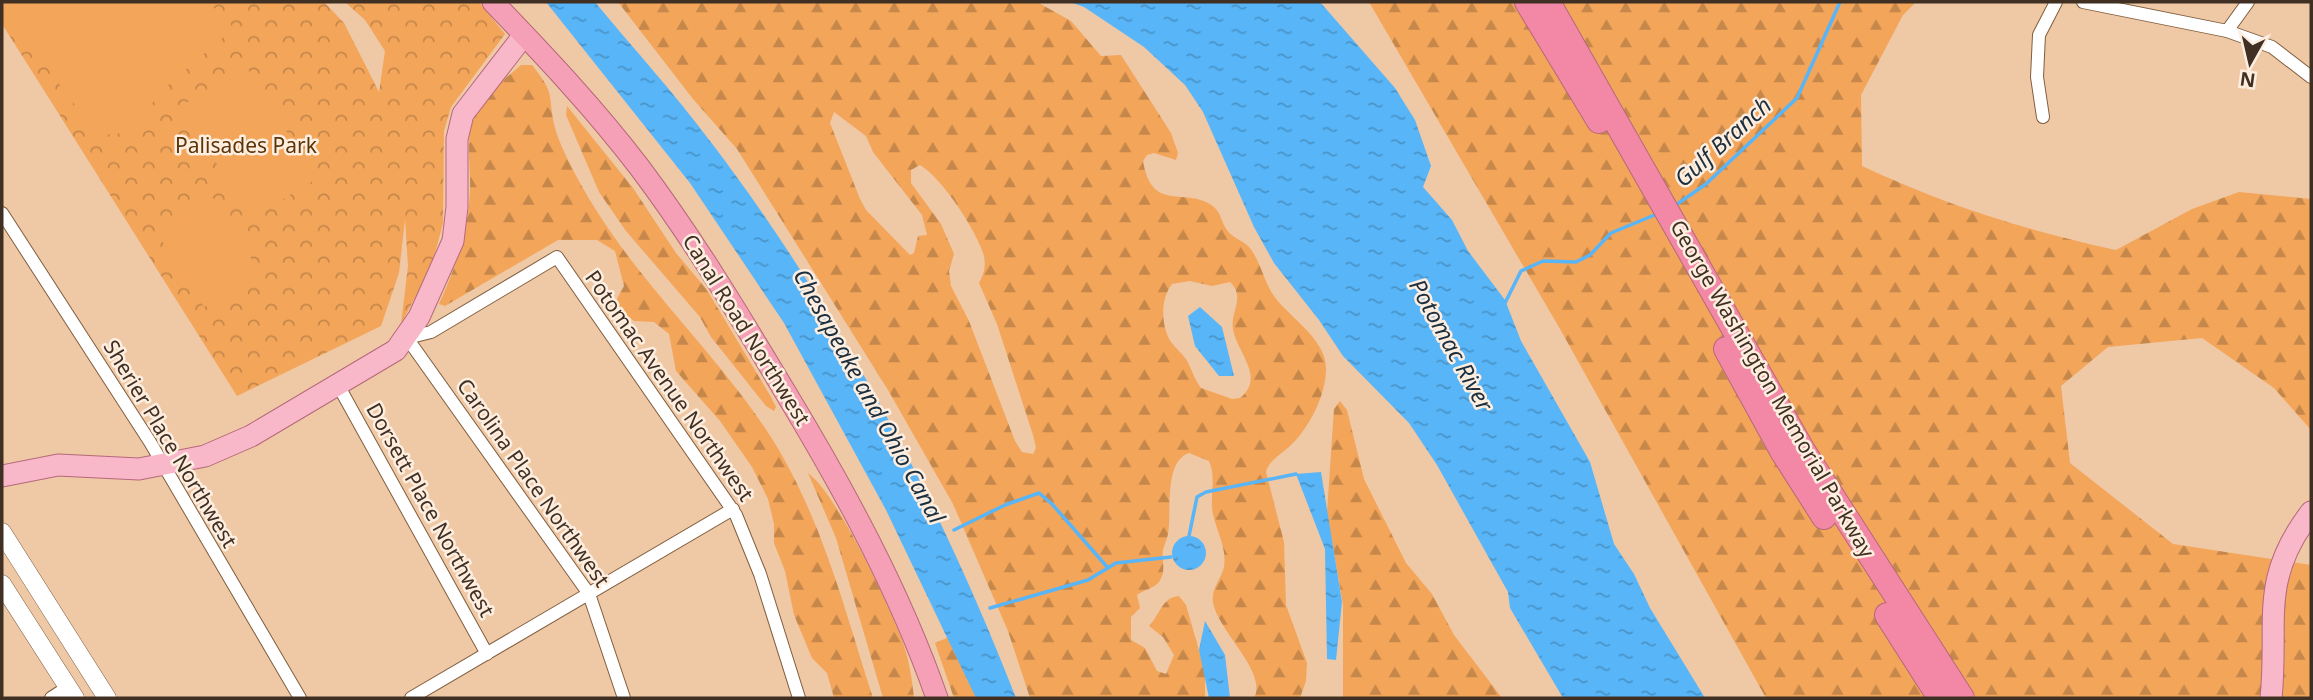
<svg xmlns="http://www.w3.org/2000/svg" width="2313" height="700" font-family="'Noto Sans',sans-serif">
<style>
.forest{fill:url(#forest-firs);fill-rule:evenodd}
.park{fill:url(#park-crowns)}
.garden{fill:#f3a55a}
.water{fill:url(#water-ripples)}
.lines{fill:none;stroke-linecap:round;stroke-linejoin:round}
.stream{stroke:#57b5f8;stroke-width:3.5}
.minor-casing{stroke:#805e3e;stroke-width:14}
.secondary-casing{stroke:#805e3e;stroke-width:19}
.primary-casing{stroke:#b46978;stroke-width:23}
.trunk-casing{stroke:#b46978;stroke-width:23}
.motorway-casing{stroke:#b46978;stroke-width:26}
.minor{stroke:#fff;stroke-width:12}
.secondary{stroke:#fff;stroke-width:18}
.primary{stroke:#f8b8ca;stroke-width:21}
.trunk{stroke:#f6a0b8;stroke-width:21}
.motorway{stroke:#f388a6;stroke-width:24}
.labels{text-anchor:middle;stroke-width:5;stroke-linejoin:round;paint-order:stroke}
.park-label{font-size:21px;fill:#5b3408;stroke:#feeee0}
.street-label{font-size:21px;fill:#403023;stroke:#feeee0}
.water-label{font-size:23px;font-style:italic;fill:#1b2f3f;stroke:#feeee0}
</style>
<defs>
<pattern id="forest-firs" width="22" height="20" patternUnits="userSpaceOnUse" patternTransform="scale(1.75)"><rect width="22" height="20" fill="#f3a55a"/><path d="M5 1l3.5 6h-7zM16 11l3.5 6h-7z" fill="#c6874a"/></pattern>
<pattern id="park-crowns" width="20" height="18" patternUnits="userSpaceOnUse" patternTransform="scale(1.75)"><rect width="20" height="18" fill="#f3a55a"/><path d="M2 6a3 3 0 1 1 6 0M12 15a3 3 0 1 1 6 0" fill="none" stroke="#c6874a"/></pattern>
<pattern id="water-ripples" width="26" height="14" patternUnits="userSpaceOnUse" patternTransform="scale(1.75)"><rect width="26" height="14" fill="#57b5f8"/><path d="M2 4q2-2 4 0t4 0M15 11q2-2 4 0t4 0" fill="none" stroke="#4994c8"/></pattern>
</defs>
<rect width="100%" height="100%" fill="#efc8a6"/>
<path class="forest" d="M618,2H1037L1071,21L1101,56L1121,55L1171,133L1178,153L1176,160L1154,153L1147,155L1143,161C1152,215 1187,185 1214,207C1221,213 1222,224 1227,230C1231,237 1242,240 1248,246C1260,259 1263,279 1272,293C1285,315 1327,338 1326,369C1326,395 1309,428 1291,445C1282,454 1269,460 1266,472L1284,542L1286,605L1307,663L1306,681L1300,698H1254C1268,673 1219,632 1213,603C1211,588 1221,580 1224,567C1227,547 1217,533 1213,514C1209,496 1217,479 1209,461L1189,453C1163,462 1172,513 1168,534C1167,540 1164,545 1163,550C1161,561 1167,571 1159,582C1153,589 1145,589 1137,595L1140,608L1131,617V640L1145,648L1157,671L1166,674L1174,655L1163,637L1149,626C1160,615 1162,597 1179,596L1186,605L1205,671V698H1030L1008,631L953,504L888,390L737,149L693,99ZM834,112L866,136L873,152L922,215L927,235L918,236L914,253L910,255L866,210L860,199L830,123ZM920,165C942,178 977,231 984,256C986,267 984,274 979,283L997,324L1033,435L1036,448L1033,454L1022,452L1015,441L969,321L951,286L949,271L954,254L941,224L911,183V170ZM1190,281L1212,286L1230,282C1246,297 1230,312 1233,329C1237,353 1266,377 1240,398L1232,399L1201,388C1194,379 1192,369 1186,359C1182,353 1175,348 1171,342C1161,327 1160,299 1172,284Z
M1369,2H1916L1903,15L1861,95L1862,166C1948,206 2024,230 2116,250L2192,209L2239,192L2311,199V430L2274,388L2202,338L2108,347L2061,386L2070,463L2173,544L2311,565V698H1766L1560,329Z
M521,65H532C557,96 547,95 555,128C562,153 584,191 598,213C647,290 714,352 765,428C820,510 843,605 873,698H834L827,673L812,658L794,615L785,571L774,543V524L768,499L752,467L720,421L676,371L669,334L654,322L634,321L614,304L624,286L615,251L597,240H558L445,306L439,304C456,266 468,233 470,191C471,167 465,138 474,116C483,95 505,79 521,65Z
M567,106L633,188L676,253L707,290L771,397L776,407L774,411L766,406L711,337L700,317L626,231L599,192L566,115Z
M1340,401L1347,410L1364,479L1406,563L1432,594L1454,635L1502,698H1343V605L1327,512L1334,409Z
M808,473C837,494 888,603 902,640C909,659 912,678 914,698H883L836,538Z
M949,637L975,695L976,698H954L935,643Z"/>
<path class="park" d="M2,2H324L344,23L379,92L385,51L365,20L345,2H479L505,34L451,107L444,131L443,223L432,265L401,324L408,266L405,219L399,273L381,326L237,396L2,24Z"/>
<path class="garden" d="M7,2H208L234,28L159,93L141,120L126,132L111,135L98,132L82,114L2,8Z
M246,66L316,179L251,219L181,106Z
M214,198L260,273L204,307L157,233Z"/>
<path class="water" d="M546,2H595C633,48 674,93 710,141C839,310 939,501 1016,698H976L886,510L784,323L690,183Z
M1070,2H1320L1395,88L1415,120L1431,166L1423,187L1452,220L1468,251L1505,300L1521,341L1590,462L1614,544L1634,574L1650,608L1705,698H1563L1510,608L1508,592L1437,465L1409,423L1343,356L1319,320L1274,263L1254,227L1203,112L1185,85L1144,47L1084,7Z
M1200,307L1222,327L1234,376H1219L1195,346L1188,316Z
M1321,472L1342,602L1336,660L1327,659L1325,549L1296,474Z
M1172 553a17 17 0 1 1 34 0a17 17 0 1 1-34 0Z
M1205,621L1225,655L1230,698H1209L1199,650Z"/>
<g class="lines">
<path class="stream" d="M1673,207L1706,184L1797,98L1840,2
M1505,303L1521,271L1543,261L1576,262L1590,255L1611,233L1657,214
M954,530L1005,505L1039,493L1052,504L1108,568
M1189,536L1197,497L1206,492L1296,474
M990,608L1088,580L1116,563L1171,557"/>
<defs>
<path id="minor" d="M2083,2L2227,31L2272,47L2311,77
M2227,31L2248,2
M2043,117L2037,77L2039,35L2056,2
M2,213L150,442L300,698
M338,385L487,654
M51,698L68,687
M411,698L733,509
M624,698L589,594L407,338L431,332L557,257L736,515L760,574L799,698"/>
<path id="secondary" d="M2,532L107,698
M2,584L75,698"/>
<path id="primary" d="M2,476L58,465L139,469L205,456L251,436L396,350L419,317L453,241L457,207V139L463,114L524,35
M2271,698C2279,621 2258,581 2311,512"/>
<path id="trunk" d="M493,2C544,55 595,109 640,168C694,240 741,318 787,395C845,491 900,592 937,698"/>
<path id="motorway" d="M1527,2L1599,121
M1548,2L1802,449L1962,698
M1726,349L1782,451L1824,517
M1887,615L1940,698"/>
</defs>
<use href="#minor" class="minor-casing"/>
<use href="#secondary" class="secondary-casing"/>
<use href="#primary" class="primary-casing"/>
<use href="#trunk" class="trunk-casing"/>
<use href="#motorway" class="motorway-casing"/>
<use href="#minor" class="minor"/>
<use href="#secondary" class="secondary"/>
<use href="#primary" class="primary"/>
<use href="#trunk" class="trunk"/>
<use href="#motorway" class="motorway"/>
</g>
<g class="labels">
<g class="park-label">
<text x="246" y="153">Palisades Park</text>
</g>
<g class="street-label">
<text transform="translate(746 330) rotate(58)" y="7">Canal Road Northwest</text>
<text transform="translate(669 386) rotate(55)" y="7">Potomac Avenue Northwest</text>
<text transform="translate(1772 389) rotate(60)" y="7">George Washington Memorial Parkway</text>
<text transform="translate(170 444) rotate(59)" y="7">Sherier Place Northwest</text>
<text transform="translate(533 483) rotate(55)" y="7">Carolina Place Northwest</text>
<text transform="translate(430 510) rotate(61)" y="7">Dorsett Place Northwest</text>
</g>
<g class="water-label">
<text transform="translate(1723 142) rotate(-42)" y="8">Gulf Branch</text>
<text transform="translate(1451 345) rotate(61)" y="8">Potomac River</text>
<text transform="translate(869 396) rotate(61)" y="8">Chesapeake and Ohio Canal</text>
</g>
</g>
<rect width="2313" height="700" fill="none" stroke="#403023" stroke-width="7"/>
<g transform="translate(2250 63) rotate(188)" stroke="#feeee0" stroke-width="5" paint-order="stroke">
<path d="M0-5L12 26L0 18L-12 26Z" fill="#403023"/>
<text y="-10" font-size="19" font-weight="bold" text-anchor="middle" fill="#403023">N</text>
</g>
</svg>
